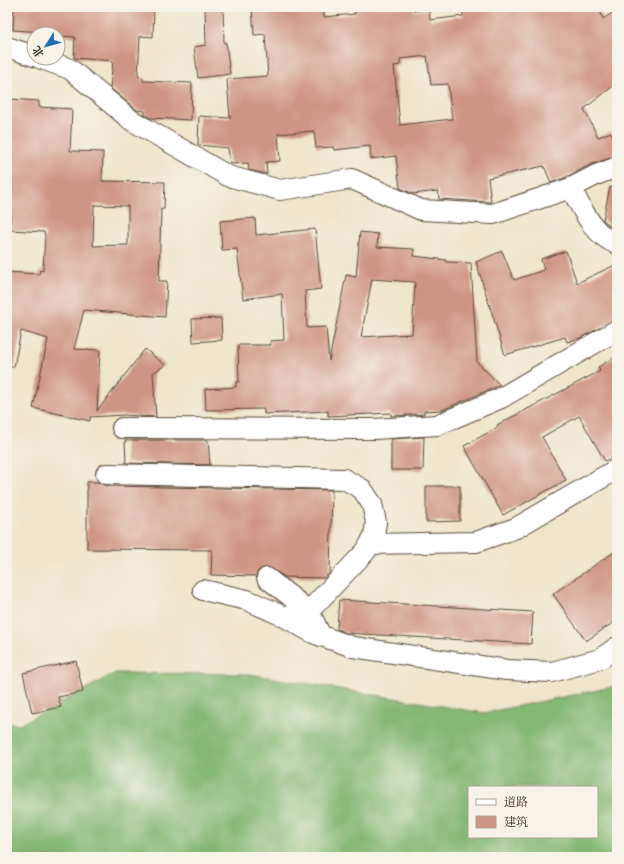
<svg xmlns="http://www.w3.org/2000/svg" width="624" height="864" font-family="'IM FELL DW Pica','Noto Serif SC',serif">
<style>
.forest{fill:#84b874;stroke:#607149;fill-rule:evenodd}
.building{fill:#cf9584;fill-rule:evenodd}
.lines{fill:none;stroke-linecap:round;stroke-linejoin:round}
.minor-casing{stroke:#564638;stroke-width:22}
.minor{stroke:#fff;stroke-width:20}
</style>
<rect width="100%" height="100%" fill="#f7f3e8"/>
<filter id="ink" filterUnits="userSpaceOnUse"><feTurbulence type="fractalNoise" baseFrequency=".025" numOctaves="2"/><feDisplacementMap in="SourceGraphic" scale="8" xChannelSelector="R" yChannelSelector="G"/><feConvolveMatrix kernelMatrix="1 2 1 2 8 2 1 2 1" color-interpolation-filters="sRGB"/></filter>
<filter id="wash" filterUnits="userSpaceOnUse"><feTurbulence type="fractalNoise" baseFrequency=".012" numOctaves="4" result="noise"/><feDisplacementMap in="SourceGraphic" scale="16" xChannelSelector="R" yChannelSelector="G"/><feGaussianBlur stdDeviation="0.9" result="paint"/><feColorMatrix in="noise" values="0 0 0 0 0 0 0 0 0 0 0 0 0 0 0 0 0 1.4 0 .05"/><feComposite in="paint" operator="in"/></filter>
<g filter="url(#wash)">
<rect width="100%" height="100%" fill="#efe5cb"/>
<path class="forest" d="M115,673L249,674L484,713L617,686V857H7V722L19,725ZM469,787H597V837H469Z"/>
<g id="blocks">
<path class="building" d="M14,7H154L153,37L140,36L138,76L143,77V81L192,83L191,120L150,118L145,115V111L137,110L110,88L113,61L74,58L75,37L60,36V33L13,30Z
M205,7H223L224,43H226L230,74L198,78L194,47L206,45Z
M252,7H323L324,17L355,14L354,7H414V11L429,9L430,20L463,16L462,7H599L603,19L617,10V83L584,109L598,137L611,132L617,146V156L592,164L566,177L551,183L544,166L488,178L491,202H488L439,199L438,191L413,194L400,188L396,156L371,159L370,146L334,150L333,147L316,148L314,131L278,134L280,161L266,162L267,174L249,170L248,163L230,164L228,148L198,145L199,116L230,118L227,79L268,76L265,34L254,35ZM427,56L431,85L448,84L452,119L400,125L394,66L400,65V59Z
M10,99L39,101V107L72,109L70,151L103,152L102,181L165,182L164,209H161L159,281H167L165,317L84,310L74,349L100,350L97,411L145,349L165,365L153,373L156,417L124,415L90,417V421L33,408L48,339L21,331L14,367H7V272L39,274L40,270L43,271L45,236L44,232L10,230L12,180H7ZM94,205L128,206V245L93,246Z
M610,187L617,188V231L603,220Z
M255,218L256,235L315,229L321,289L305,291L307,328L326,327L329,361L346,275L356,277L360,232L378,234L377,247L414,249V256L446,260V262L471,263L477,362L500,385L442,410L424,411V414L391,416V413L328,416V411L264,414V409L206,410L205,389L236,387V382H239L238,345H271L270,341L284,340L282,294L243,299L237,249L222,250L220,221ZM372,279L415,282L412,334L361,337Z
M502,251L514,280L544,270L541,259L566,251L577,283L617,264V319L580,338L567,342L565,337L505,355L476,262Z
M221,318L222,340L193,342L192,319Z
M617,356V454L605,461L579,416L542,437L566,480L503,515L464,446L498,427L497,425L600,371L598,367Z
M424,437L423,470H391V439Z
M125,440H208L210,465L126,463Z
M87,482H98L106,486L332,490L330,573L324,578L285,577L268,567L258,571L256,576L211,575L212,550L87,549Z
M426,486H460V521L426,522Z
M617,550V620L586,641L553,594Z
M339,600L533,612L531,644L346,633L337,629Z
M76,661L83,692L58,697L61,707L32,713L23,673Z"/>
</g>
</g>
<g filter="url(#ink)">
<use href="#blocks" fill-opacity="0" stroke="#564638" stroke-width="1"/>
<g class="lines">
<defs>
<path id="minor" d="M7,47L34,56
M39,58L70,69L131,120L228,176L280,190L352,179L421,210L493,214L571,188
M617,167L596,175L571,188C582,209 593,235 617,244
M122,428L374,429L437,425L501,398L617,330
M106,474L344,479L362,489L372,504L376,522L374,536L366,551L309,611L321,636
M370,544L476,542L516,528L617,469
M267,578L309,611
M203,590L247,600L283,616L313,633L353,647L507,670L552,672L600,659L617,647"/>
</defs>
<use href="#minor" class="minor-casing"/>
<use href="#minor" class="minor"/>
</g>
</g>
<rect width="624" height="864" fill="none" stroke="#f7f3e8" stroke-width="24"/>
<rect x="468" y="786" width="130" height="52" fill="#f7f3e8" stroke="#aca397"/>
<rect x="476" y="799" width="20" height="6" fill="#ffffff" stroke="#aca397"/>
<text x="504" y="806" font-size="12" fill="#3b2a1e">道路</text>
<rect x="476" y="816" width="20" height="12" fill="#cf9584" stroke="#aca397"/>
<text x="504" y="826" font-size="12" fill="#3b2a1e">建筑</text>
<g transform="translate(46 46) rotate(233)"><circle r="19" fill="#f7f3e8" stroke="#aca397"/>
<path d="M0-3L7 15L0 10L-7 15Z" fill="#1f6fb2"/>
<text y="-6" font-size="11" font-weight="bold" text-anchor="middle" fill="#3b2a1e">北</text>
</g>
</svg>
